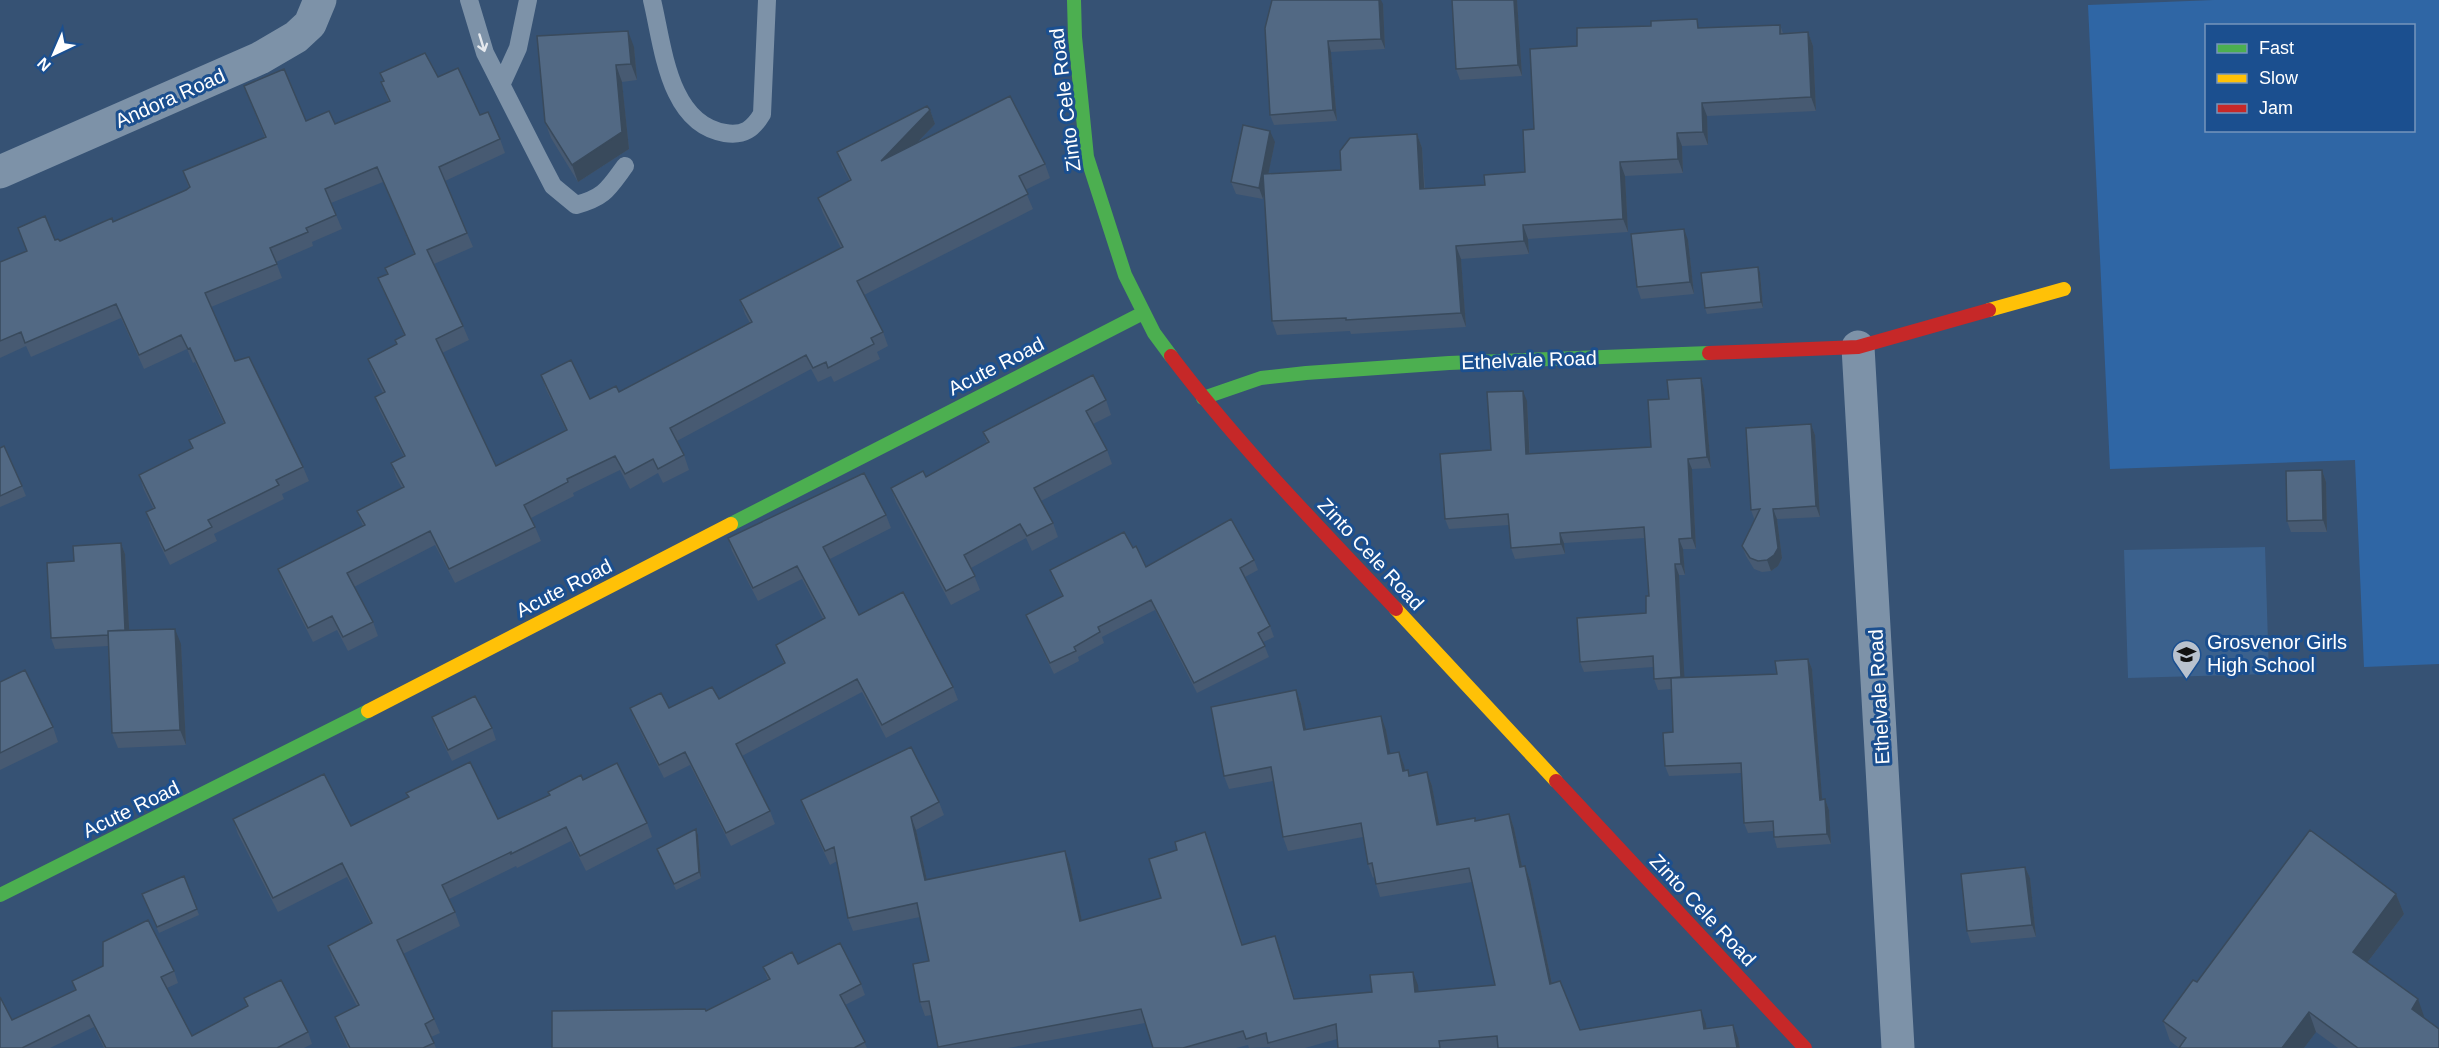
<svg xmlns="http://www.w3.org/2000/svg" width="2439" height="1048" font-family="Arial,sans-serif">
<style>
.green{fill:#2f66a5;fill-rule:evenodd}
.water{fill:#3b618d}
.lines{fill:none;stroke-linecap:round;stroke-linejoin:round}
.lane{stroke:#7d92a8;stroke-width:18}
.street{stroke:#7d92a8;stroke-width:33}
.fast{stroke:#4caf50;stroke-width:14}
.slow{stroke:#ffc107;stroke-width:14}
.jam{stroke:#c62828;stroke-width:14}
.wall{fill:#475a72}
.shaded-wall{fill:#394a5c}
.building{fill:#526984;stroke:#394a5c;stroke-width:1.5}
.oneway{stroke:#e5e9ee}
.labels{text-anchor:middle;stroke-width:6;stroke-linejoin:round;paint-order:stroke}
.street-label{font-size:20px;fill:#fff;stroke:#1b4f8f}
.poi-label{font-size:20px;fill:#fff;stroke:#1b4f8f;text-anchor:start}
</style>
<rect width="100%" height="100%" fill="#365274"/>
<path class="green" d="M2214,0H2439V664L2364,667L2355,460L2110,469L2088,5ZM2206,26H2414V130H2206Z"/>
<path class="water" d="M2265,547L2269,674L2128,678L2124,550Z"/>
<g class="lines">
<path class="lane" d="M469,0L485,53L539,159L553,186L576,205C605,197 608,189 625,166
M652,0C663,45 668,124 725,133C744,136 753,129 762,114L767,0
M502,83L518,48L528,0"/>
<path class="street" d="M0,172L260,58L296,37L310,24L320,0
M1858,347L1898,1048"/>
<path class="fast" d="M1074,0L1075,37L1087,157L1125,275L1154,333L1171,356
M1203,398L1261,378L1306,373L1449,363L1709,353
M731,524L1143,313
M0,895L368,711"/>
<path class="slow" d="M1989,310L2064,289
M1396,609L1556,781
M368,711L731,524"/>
<path class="jam" d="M1709,353L1858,347L1989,310
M1171,356C1239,446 1319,527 1396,609
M1556,781L1805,1048"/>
</g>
<path class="wall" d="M1452,0H1517L1522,76L1460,80L1456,69Z
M1383,4L1385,49L1331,52L1337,121L1274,125L1270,115L1265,28Z
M1780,25L1783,33L1808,32L1813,46L1816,111L1707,116L1708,145L1682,146L1683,173L1625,176L1628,232L1528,239L1529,254L1461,259L1466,327L1351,334L1350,331L1277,335L1272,321L1264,194L1263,199L1236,194L1231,182L1275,142L1268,174L1341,170L1417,134L1422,148L1425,189L1485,185L1525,172L1534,129L1577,46L1700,28Z
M634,47L637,80L622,82L629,149L578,182L551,138L545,122Z
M380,73L438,77L480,115L500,139L505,153L445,181L473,247L434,264L463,326L469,340L442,353L496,466L566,430L546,389L541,375L590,399L619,392L750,323L745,314L740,300L841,248L823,213L818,198L850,181L842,166L837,152L930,110L935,124L917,143L1045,164L1050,178L1025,190L1033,209L864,295L883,332L888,346L877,352L880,359L834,382L831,376L818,382L811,369L677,441L684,455L689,470L663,483L658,473L630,489L620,470L573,493L574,496L531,518L535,527L541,541L455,583L435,545L354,587L373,622L378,636L348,651L337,630L313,642L283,583L278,569L363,526L357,511L402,488L396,477L391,463L404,457L380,411L375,397L383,393L373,373L368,359L397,344L395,340L404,335L384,292L378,278L387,274L385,268L414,254L383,182L331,203L342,229L312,242L313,246L276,262L282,278L211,307L235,361L303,467L309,481L282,494L284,499L214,534L217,541L170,565L151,527L146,512L153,508L144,490L139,475L192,449L189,440L224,424L195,362L193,363L187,349L144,369L121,318L31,357L26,346L0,358V262L27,251L18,228L60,241L113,222L186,190L189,188L183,171L265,138L244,86L306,121L335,124L389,102L381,82L383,81Z
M1688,240L1694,294L1641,299L1637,287Z
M1760,273L1763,308L1707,314L1705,308Z
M1701,378L1704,389L1711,468L1692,469L1696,549H1683L1685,575H1679L1684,678L1777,674L1808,659L1812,669L1822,800L1825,799L1829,810L1831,844L1777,848L1774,837L1773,831L1748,833L1744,823L1741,773L1669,776L1665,766L1673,732L1671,689L1658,690L1654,679L1653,667L1584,672L1580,662L1646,613L1649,596L1645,538L1564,543L1565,554L1515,559L1511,548L1509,525L1449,529L1445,519L1491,450L1527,401L1530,454L1651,447L1669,399Z
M1106,400L1111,415L1093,424L1107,450L1112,464L1041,501L1053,523L1058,537L1032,551L1026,538L971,568L980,590L951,605L896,502L891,488L926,477L987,443L983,432Z
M1811,424L1815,435L1820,517L1777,519L1782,558L1778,566L1771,571L1762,572L1754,569L1746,556L1742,546L1755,521L1751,510Z
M0,448L22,486L26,496L0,507Z
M2322,470L2326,482L2327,532H2291L2287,521Z
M886,515L891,528L830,559L859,615L953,687L958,700L886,738L862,692L742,756L770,811L775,824L731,846L690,765L664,778L635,721L630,708H669L719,699L784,664L776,645L823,619L802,579L758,601L732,551L728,538Z
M121,543L125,554L129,630L181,644L186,745L118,748L112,733L108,646L55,649L51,638L74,561Z
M1254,560L1258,570L1245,577L1270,626L1274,637L1263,642L1269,657L1197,693L1155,610L1102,637L1104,643L1078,657L1079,661L1054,674L1030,625L1026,615L1062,596L1054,581L1050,570L1146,567Z
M0,682L53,727L58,742L0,770Z
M1296,690L1301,704L1306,730H1386L1390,753L1399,752L1405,770L1410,775L1427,772L1432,786L1439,825L1476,821L1509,814L1514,828L1522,867L1525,866L1530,880L1552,983L1580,1030L1706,1024L1707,1029L1738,1038L1740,1048H1338L1337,1039L1305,1048H1270V1047L1249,1048L1248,1045L1236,1048H1153L1145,1023L1008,1048H938L932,1015L925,1016L920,1002L929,961L920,917L853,931L848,918L837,861L830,865L806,814L801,800L939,802L944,815L916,830L927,880L1070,865L1082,921L1161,898L1210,846L1243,945L1280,950L1295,999L1372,992L1418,985V992L1495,985L1472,882L1380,897L1376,884L1374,877L1373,878L1368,864L1363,837L1288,851L1283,837L1273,781L1229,789L1224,776Z
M432,717L492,728L496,740L452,761L436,729Z
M583,780L647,823L652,837L586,871L571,841L517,868L516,866L449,899L455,912L460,926L403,954L434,1019L440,1033L431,1037L436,1048H348L340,1031L335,1017L357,1006L333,961L328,946L371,924L347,877L278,912L238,834L233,819L351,826L408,797L406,793L498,819Z
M696,829L698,835L701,878L676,890L657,849Z
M2025,867L2030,878L2036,937L1971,943L1967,931Z
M184,876L199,915L159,933L142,894Z
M2396,894L2404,914L2367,963L2425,1018L2439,1048H2338L2316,1032L2304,1048H2179L2170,1041L2163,1021L2197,982Z
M798,964L861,984L865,995L845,1005L867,1048H552L706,1011L768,980L763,967Z
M174,971L178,983L167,988L192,1036L247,1007L244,998L308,1032L312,1044L304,1048H104L94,1027L50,1048H0L12,1020L75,990L72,981Z"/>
<path class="shaded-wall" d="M1379,0H1381L1383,4L1385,49L1381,39Z
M1514,0H1517L1522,76L1518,65Z
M628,31L634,47L637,80L631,64Z
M1808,32L1813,46L1816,111L1811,97Z
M1328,41L1331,52L1337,121L1333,110Z
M616,65L622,82L629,149L578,182L572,165Z
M1702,103L1707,116L1708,145L1703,132Z
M930,110L935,124L886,175L881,161Z
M1270,131L1275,142L1263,199L1259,188Z
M1677,133L1682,146L1683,173L1678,159Z
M1417,134L1422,148L1425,203L1420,189Z
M1620,162L1625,176L1628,232L1623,219Z
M1523,225L1528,239L1529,254L1524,241Z
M1684,229L1688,240L1694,294L1690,282Z
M1456,246L1461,259L1466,327L1461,313Z
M1758,267L1760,273L1763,308L1761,302Z
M1701,378L1704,389L1711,468L1707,457Z
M1523,391L1527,401L1530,465L1526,454Z
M1811,424L1815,435L1820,517L1816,506Z
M1688,459L1692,469L1696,549L1692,538Z
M2322,470L2326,482L2327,532L2323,520Z
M1773,509L1777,519L1782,558L1778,566L1771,571L1767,560Z
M1560,533L1564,543L1565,554L1561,544Z
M1679,539L1683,549L1685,575L1681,564Z
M121,543L125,554L130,645L125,634Z
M1675,564L1679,575L1685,688L1681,677Z
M175,629L181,644L186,745L180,730Z
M1808,659L1812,669L1823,810L1820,800Z
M1296,690L1301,704L1309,744L1304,730Z
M1381,716L1386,730L1393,767L1388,754Z
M1399,752L1404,765L1408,784L1403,771Z
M1427,772L1432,786L1442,839L1437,825Z
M1825,799L1829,810L1831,844L1827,834Z
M1509,814L1514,828L1525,881L1520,867Z
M911,817L916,830L930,894L925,880Z
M696,829L698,835L701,878L699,872Z
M1065,851L1070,865L1085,935L1080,921Z
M1525,866L1530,880L1555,998L1550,984Z
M2025,867L2030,878L2036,937L2032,925Z
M2396,894L2404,914L2360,972L2353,952Z
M1275,936L1280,950L1298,1012L1294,999Z
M1413,972L1418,985L1420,1006L1415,992Z
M2418,999L2425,1019L2412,1009Z
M1701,1010L1706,1024L1709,1043L1704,1029Z
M2309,1012L2316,1032L2304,1048H2282Z
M1733,1025L1738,1038L1740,1048H1737Z"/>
<path class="building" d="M1272,0H1379L1381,39L1328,41L1333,110L1270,115L1265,28Z
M1452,0H1514L1518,65L1456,69Z
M1697,19L1698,28L1780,25V34L1808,32L1811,97L1702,103L1703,132L1677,133L1678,159L1620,162L1623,219L1523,225L1524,241L1456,246L1461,313L1346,320V318L1272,321L1263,174L1341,170L1340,151L1350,138L1417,134L1420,189L1485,185L1484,175L1525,172L1523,130L1534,129L1530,49L1577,46V28L1651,26V21Z
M628,31L631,64L616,65L622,132L572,165L545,122L537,36Z
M425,53L438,77L458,68L480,115L488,112L500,139L439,167L467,233L427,250L463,326L436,339L496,466L567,430L541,375L571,360L590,399L616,386L619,392L752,322L740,300L843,247L818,198L851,180L837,152L927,106L930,110L881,161L1010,96L1045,164L1019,176L1028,194L857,281L883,332L871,338L874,344L828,368L826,362L813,368L806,355L670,428L684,455L658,469L653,459L625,474L615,456L567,479L568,482L524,505L535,527L449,569L430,531L347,573L373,622L343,637L332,616L308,628L278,569L365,525L357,511L404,487L391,463L405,456L375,397L385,392L368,359L397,344L395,340L405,335L378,278L388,274L385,268L415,254L377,167L325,189L336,215L306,228L308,232L270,248L277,264L205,293L235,361L249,357L303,467L276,480L279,485L208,520L212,527L165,551L146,512L155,508L139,475L193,448L189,440L225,423L190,348L188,349L181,335L139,355L116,304L25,343L21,332L0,341V262L27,251L18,228L45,216L55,240L58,239L60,241L112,218L113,222L186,190L190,187L183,171L266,137L244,86L284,69L306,121L329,111L335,124L390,101L381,82L384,81L380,73Z
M1243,125L1270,131L1259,188L1231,182Z
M1684,229L1690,282L1637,287L1631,234Z
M1758,267L1761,302L1705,308L1701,273Z
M1093,375L1106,400L1086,411L1107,450L1034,488L1053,523L1027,536L1020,524L964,555L975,576L946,591L891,488L923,471L926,477L989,442L983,432Z
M1701,378L1707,457L1688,459L1692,538L1679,539L1681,564H1675L1681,677L1654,679L1653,656L1580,662L1577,618L1646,613V596H1649L1644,527L1560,533L1561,544L1511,548L1508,514L1445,519L1440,454L1491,450L1487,392L1523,391L1526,454L1651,447L1648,400L1669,399L1667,380Z
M1811,424L1816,506L1773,509L1778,548L1774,555L1767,560L1758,561L1750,558L1742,546L1760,509L1751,510L1746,428Z
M4,446L22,486L0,496V448Z
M2322,470L2323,520L2287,521L2286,471Z
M864,473L886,515L823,547L859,615L903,592L953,687L882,725L857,679L736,744L770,811L726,833L685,752L659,765L630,708L661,693L669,708L712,687L719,699L785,663L776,645L825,618L797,566L753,588L728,538Z
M1231,519L1254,560L1240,568L1270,626L1258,633L1265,646L1194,683L1151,600L1098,627L1100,632L1074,647L1076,651L1050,663L1026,615L1063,596L1050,570L1124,532L1133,548L1136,546L1146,567Z
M121,543L125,630L108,631V635L51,638L47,563L74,561L73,546Z
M175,629L180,730L112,733L108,631Z
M1808,659L1820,800L1825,799L1827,834L1774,837L1773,821L1744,823L1741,763L1665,766L1663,733L1673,732L1671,678L1777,674L1775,661Z
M25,670L53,727L0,753V682Z
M1296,690L1304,730L1381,716L1388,754L1399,752L1403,771L1408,770L1409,776L1427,772L1437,825L1475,818V821L1509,814L1520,867L1525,866L1550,984L1560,981L1580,1030L1701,1010L1704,1029L1733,1025L1737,1048H1498L1497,1036L1439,1041L1440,1048H1338L1336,1024L1268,1043L1266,1033L1246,1039L1243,1031L1183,1048H1153L1141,1009L938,1047L929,1001L920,1002L913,964L929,961L917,903L848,918L834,847L825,851L801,800L911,747L939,802L911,817L925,880L1065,851L1080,921L1161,898L1149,859L1177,850L1175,842L1205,832L1242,945L1275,936L1294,999L1372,992L1370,975L1413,972L1415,992L1495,985L1469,868L1376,884L1372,863L1368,864L1361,823L1283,837L1271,767L1224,776L1211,707Z
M475,696L492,728L448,750L432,717Z
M470,762L498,819L550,795L548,792L581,775L583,780L617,763L647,823L580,856L566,827L511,854V852L442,885L455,912L397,940L434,1019L425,1024L434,1043L423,1048H350L335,1017L359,1005L328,946L372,923L342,863L273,898L233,819L324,774L351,826L409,797L406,793Z
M696,829L699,872L674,884L657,849Z
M2310,830L2396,894L2353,952L2418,999L2412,1009L2439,1029V1048H2358L2309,1012L2282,1048H2179L2186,1038L2163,1021L2193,980L2197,982Z
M2025,867L2032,925L1967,931L1961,874Z
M184,876L197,909L157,927L142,894Z
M148,920L174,971L161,977L192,1036L248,1006L244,998L281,980L308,1032L277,1048H106L89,1015L22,1048H0V997L12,1020L76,990L72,981L103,966V942Z
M840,943L861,984L840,995L865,1042L854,1048H552V1011L705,1009L706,1011L770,979L763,967L792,952L798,964Z"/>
<defs><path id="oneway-shaft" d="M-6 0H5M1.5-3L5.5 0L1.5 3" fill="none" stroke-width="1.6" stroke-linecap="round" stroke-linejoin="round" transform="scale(1.5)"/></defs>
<use class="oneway" href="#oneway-shaft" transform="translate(482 43) rotate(73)"/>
<defs>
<symbol id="school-pin" viewBox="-11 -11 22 30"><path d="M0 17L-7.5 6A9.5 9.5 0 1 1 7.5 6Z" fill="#b9c2ce" stroke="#1b4f8f"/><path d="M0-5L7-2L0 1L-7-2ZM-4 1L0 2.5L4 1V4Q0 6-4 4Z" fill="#111"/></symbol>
</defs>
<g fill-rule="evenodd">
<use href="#school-pin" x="2170" y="638" width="33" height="45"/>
</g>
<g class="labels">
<g class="street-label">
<text transform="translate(170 98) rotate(-24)" y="7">Andora Road</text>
<text transform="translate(1065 100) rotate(-97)" y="7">Zinto Cele Road</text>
<text transform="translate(1529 360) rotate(-2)" y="7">Ethelvale Road</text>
<text transform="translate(996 366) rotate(-27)" y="7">Acute Road</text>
<text transform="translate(1371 554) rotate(47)" y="7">Zinto Cele Road</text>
<text transform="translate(564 588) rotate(-27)" y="7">Acute Road</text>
<text transform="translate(1879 697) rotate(-93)" y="7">Ethelvale Road</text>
<text transform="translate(131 809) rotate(-26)" y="7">Acute Road</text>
<text transform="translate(1703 910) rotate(47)" y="7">Zinto Cele Road</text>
</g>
<g class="poi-label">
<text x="2207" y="649">Grosvenor Girls<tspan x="2207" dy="23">High School</tspan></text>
</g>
</g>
<rect x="2205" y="24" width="210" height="108" fill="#1b4f8f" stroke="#7695bc" stroke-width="1.5"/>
<rect x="2217" y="44" width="30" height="9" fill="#4caf50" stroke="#7695bc" stroke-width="1.5"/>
<text x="2259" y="54" font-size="18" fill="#ffffff">Fast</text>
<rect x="2217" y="74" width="30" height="9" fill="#ffc107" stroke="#7695bc" stroke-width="1.5"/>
<text x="2259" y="84" font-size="18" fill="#ffffff">Slow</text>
<rect x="2217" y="104" width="30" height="9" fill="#c62828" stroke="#7695bc" stroke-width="1.5"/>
<text x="2259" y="114" font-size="18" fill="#ffffff">Jam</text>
<g transform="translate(54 54) rotate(224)" stroke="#1b4f8f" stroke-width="4.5" paint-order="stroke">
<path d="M0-4.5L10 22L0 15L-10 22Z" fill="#ffffff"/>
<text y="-9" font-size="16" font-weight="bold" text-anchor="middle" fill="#ffffff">N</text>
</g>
</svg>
